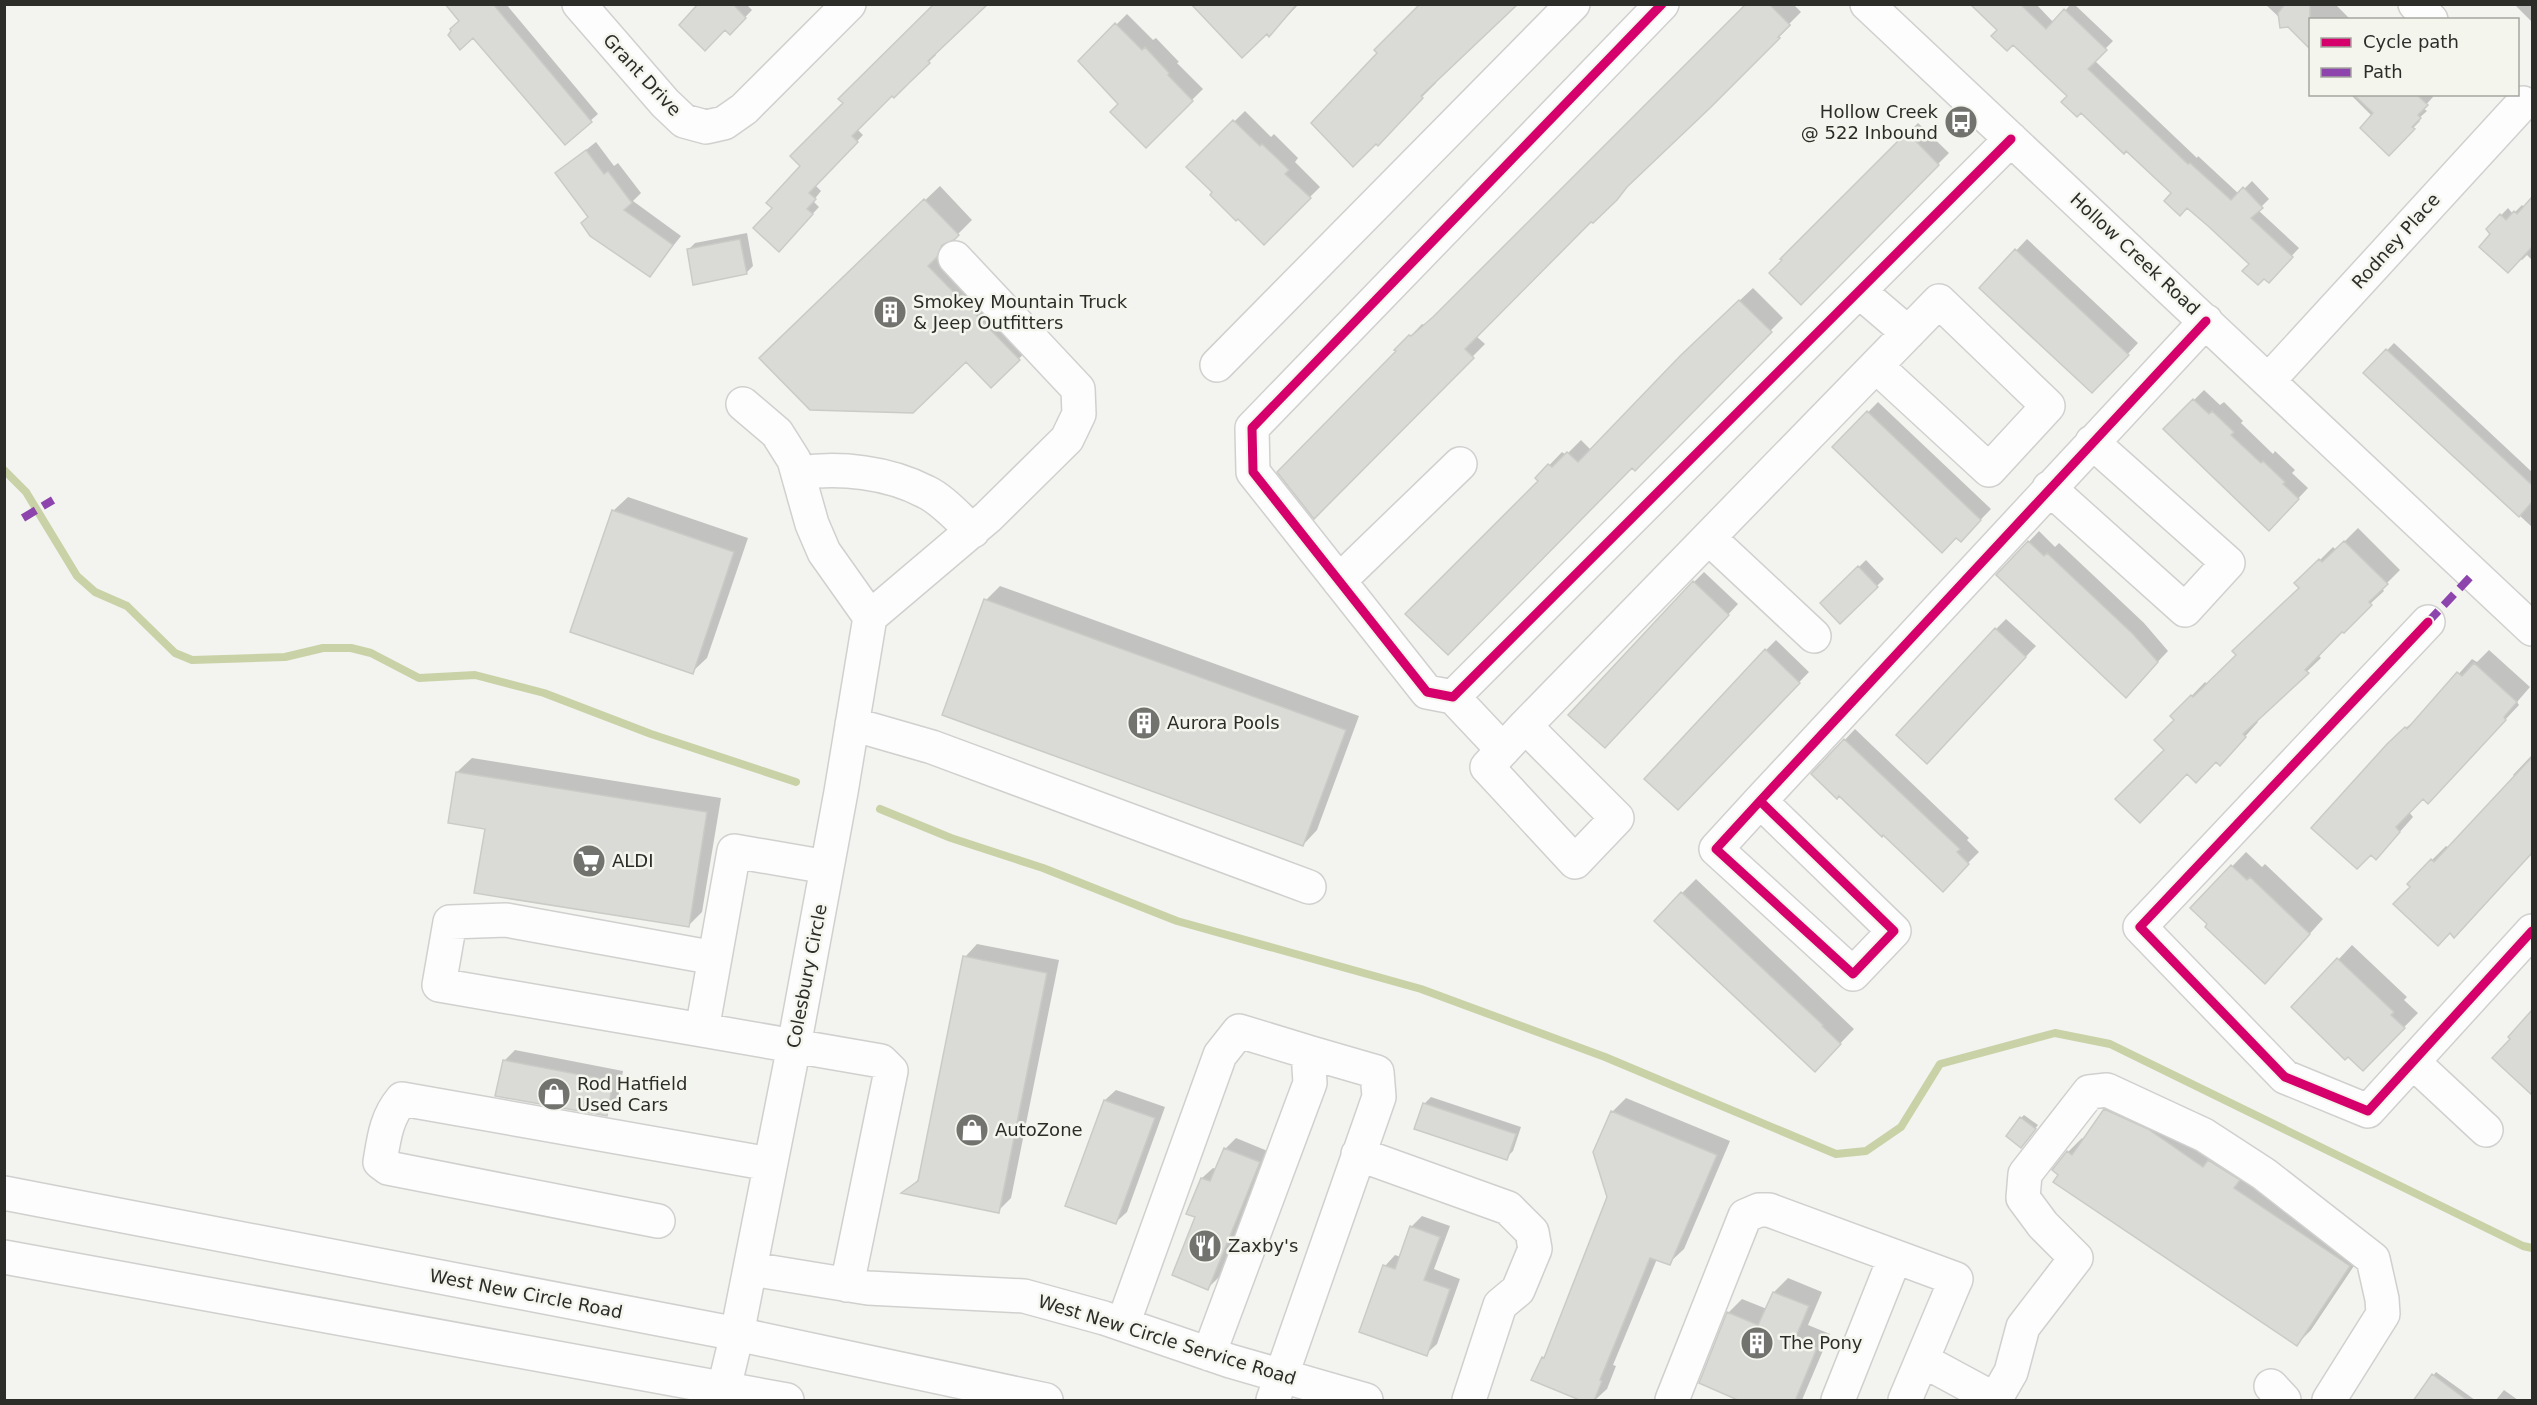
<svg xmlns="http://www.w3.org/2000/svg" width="2537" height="1405" font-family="'DejaVu Sans',sans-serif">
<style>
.shadow{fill:#0003}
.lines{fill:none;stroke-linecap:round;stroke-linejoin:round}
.stream{stroke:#c9d2a7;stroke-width:8}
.building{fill:#dadbd7;stroke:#cacbc7;stroke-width:1.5}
.minor-casing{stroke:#d0d0ce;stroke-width:36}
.highway-casing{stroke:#d0d0ce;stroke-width:36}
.minor{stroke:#fdfdfd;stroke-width:33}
.highway{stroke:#fdfdfd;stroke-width:33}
.quiet{stroke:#8e44ad;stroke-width:8;stroke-dasharray:15 8;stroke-linecap:butt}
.cycleway-casing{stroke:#f4f6ee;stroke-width:13}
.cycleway{stroke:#d6006c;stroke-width:9}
.labels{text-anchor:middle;stroke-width:5;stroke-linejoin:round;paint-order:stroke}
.street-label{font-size:18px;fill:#2c2c29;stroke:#f4f6ee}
.poi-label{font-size:18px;fill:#2c2c29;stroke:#f4f6ee;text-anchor:start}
</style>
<rect width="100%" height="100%" fill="#f3f4f0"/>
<path class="shadow" d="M446,4H506L598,114L565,143Z
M700,4H749L748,6L752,10L730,33Z
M935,4H987L934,53L936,55L894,96L892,94L857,129L863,135L815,185L821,191L813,201L819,207L779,250L755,228L774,208L769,203L802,166L792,156L845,103L840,99Z
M1211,4H1299L1269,35Z
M1422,4H1517L1435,81L1436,83L1414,105Z
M1748,4H1793L1801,12L1789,24L1791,25L1665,151L1591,220L1476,336L1485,344L1314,516L1398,351L1397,350L1422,324L1424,325L1447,305Z
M1972,4H2036L2054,23L2071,4H2074L2113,41L2094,60L2197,158L2198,156L2239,194L2252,181L2269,199L2258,210L2299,248L2276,273L2251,264Z
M2265,4H2335L2351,20H2310V46Z
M2514,4H2532V22Z
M1127,14L1153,40L1156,38L1179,62L1177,63L1203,89L1146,146L1120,104L1080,61Z
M2350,94H2431L2433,97L2423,108L2427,111L2418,119L2420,121L2389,153L2372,116Z
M1245,111L1271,137L1274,134L1298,158L1295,162L1320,187L1264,243L1188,167Z
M1918,123L1949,153L1801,302L1782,259Z
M596,142L614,166L618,163L641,193L633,201L681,236L650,275L589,216L557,173Z
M940,186L972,220L941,251L1033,345L991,386L966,360L775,343Z
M2532,199V260L2527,255L2522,260L2488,229L2508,208L2513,214L2522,205L2525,208Z
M747,233L753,266L746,273L688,250L695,243Z
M2027,239L2138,343L2103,381L1981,288Z
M1753,288L1783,318L1635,469L1632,466L1540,481L1537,478L1562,452L1566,455L1581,440L1591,450L1694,343Z
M2394,343L2532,472V527L2365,373Z
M2204,390L2220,405L2224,402L2243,421L2241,423L2273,454L2275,451L2295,470L2292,473L2308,488L2279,519L2165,429Z
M1878,402L1991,509L1961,540L1834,447Z
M628,497L748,538L707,658L692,672L613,511Z
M2358,528L2400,570L2382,588L2384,591L2342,630L2318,655L2321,658L2256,720L2258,722L2233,750L2216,761L2166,750L2176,720L2172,716L2205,682L2208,685L2301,588L2297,583L2333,547L2336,550Z
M2039,531L2055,547L2059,543L2144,623L2168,651L2136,685L1998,575Z
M1866,560L1884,579L1840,622L1822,603Z
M1704,572L1738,604L1615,736L1694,582Z
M1000,586L1359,716L1317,830L1303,845L986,600Z
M2006,619L2036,646L1937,751L1996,629Z
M1776,640L1809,672L1678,808L1766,650Z
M2489,650L2530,687L2517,702L2519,705L2442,787L2424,797L2409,812L2413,817L2390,843L2403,730L2422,715L2472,659L2477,662Z
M1855,729L1969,838L1967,840L1979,852L1942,889L1839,794L1813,774Z
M2532,755V853L2468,921L2432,860L2446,846L2449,848L2515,777L2513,775Z
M472,758L721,798L702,912L688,926L486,828L457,772Z
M2246,852L2262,867L2265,864L2323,919L2279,968L2210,924L2192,908Z
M1696,879L1854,1029L1815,1070L1682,893Z
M977,944L1059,960L1011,1198L998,1211L904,1192L920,1178L965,957Z
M2352,945L2407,997L2404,1000L2418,1013L2363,1069L2338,960Z
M2532,1013V1093L2494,1058L2513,1039L2510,1037Z
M515,1050L623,1071L617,1104L606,1115L504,1061Z
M1116,1090L1165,1107L1127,1212L1116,1222L1067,1205L1105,1100Z
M2118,1096L2364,1251L2311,1330L2297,1344L2060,1174L2068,1152L2082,1138L2084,1140L2104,1110Z
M1431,1097L1521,1127L1513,1151L1506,1158L1424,1104Z
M1626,1098L1730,1141L1684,1249L1669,1263L1657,1259L1613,1365L1616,1366L1607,1389L1595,1400H1587L1543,1358L1547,1354L1609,1197L1612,1112Z
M2024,1115L2038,1125L2024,1143L2021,1118Z
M1236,1138L1270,1152L1219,1277L1208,1288L1197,1217L1202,1178L1213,1168L1217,1169L1225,1149Z
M1422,1216L1450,1226L1434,1269L1460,1279L1437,1344L1426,1354L1385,1266L1395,1255L1401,1257L1411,1227Z
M1788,1278L1822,1292L1808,1325L1830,1334L1802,1400H1744L1728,1313L1742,1299L1767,1309L1774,1292Z
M2436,1372L2475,1400H2415Z
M2504,1390L2518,1400H2496Z"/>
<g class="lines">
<path class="stream" d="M4,470L26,492L77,576L95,592L127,606L175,653L192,660L285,657L323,648H351L371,653L419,678L475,675L544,693L651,734L796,782
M880,809L951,838L1043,868L1177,921L1421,989L1605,1057L1836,1154L1866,1151L1901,1127L1940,1064L2055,1033L2110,1044L2523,1246L2532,1248"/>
</g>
<path class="building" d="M445,4H493L592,122L565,145L473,38L460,50L448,35L451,31L450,29L459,21Z
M698,4H733L746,18L730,35L725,30L705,51L679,25Z
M934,4H988L928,61L930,63L909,83L894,98L892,96L852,136L858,142L809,193L816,199L807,209L813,214L779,252L753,228L772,208L766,203L800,166L790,156L843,103L838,99Z
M1191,4H1297L1269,37L1267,34L1242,58Z
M1420,4H1518L1421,96L1423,98L1378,146L1376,144L1353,167L1311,123L1377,53L1374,50Z
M1746,4H1769L1790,25L1778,37L1780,38L1710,108L1627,187L1617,200L1593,223L1591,222L1465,349L1474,358L1314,519L1277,472L1396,351L1394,350L1409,335L1411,336L1433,317Z
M1970,4H2020L2046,29L2064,9L2107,50L2088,69L2188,164L2190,163L2231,200L2243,187L2263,208L2251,218L2293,257L2269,283L2264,279L2258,285L2242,271L2249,264L2208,226L2187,208L2180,216L2164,201L2171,193L2126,151L2124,154L2081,113L2077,117L2061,102L2067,96L2013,45L2007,51L1991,36L1997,30Z
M2285,4H2310V49L2288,27L2280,28L2278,13Z
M1115,23L1142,50L1145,47L1169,73L1168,75L1193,101L1146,148L1110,112L1118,104L1078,61Z
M2353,94H2416L2428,105L2418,115L2421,118L2412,127L2415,129L2389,156L2360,128L2373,113Z
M1233,120L1260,146L1262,144L1280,161L1289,170L1285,174L1311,198L1264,245L1238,219L1236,221L1210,195L1212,192L1186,167Z
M1907,132L1939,165L1801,305L1769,273L1782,260L1780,259Z
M586,150L604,174L608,171L632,203L624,210L673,245L650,277L590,236L581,223L588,217L555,173Z
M2532,197V247L2508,273L2479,247L2490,234L2486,229L2500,214L2506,220L2514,211L2517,214Z
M924,199L959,235L954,240L942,245L937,257L928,266L1020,360L991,388L966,362L913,413L810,410L759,358Z
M740,239L747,274L693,285L687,249Z
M2015,249L2129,355L2092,393L1979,288Z
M1739,300L1772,332L1635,471L1632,468L1448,655L1405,614L1538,481L1535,478L1548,464L1552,467L1567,452L1578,462L1680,356Z
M2386,349L2532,485V502L2519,517L2363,373Z
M2193,399L2209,414L2212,411L2234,432L2231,435L2261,463L2263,461L2285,482L2283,484L2299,499L2269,531L2163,429Z
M1867,411L1981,520L1961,542L1956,538L1942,553L1832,447Z
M612,510L734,552L693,674L570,632Z
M2028,541L2044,556L2047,553L2133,634L2158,662L2126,698L1996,575Z
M2344,541L2388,584L2369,602L2372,605L2344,633L2342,632L2305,670L2309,673L2243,734L2246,737L2220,766L2216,762L2196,783L2187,774L2140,823L2115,799L2164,750L2154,740L2174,720L2170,716L2191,695L2193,697L2236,655L2232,651L2299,588L2294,583L2319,559L2322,562Z
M1858,566L1878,587L1840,624L1820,603Z
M1693,581L1729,615L1605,748L1568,715Z
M984,599L1346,730L1303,846L942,715Z
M1995,628L2026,657L1927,764L1896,735Z
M1765,649L1800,683L1678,810L1644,779Z
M2474,663L2517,702L2504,717L2506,720L2428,804L2423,799L2396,827L2400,832L2376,860L2371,855L2357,869L2311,828L2387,744L2405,727L2407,729L2457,672L2462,676Z
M1844,739L1960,849L1957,852L1969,864L1943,892L1883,835L1882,837L1839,796L1837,799L1811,774Z
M2532,757V853L2454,938L2450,933L2438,946L2393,904L2410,887L2407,884L2431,859L2434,862Z
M456,772L707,812L689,927L474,893L485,829L448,823Z
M2231,865L2247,880L2250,877L2310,934L2265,984L2205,927L2207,924L2190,908Z
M1681,892L1823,1025L1822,1026L1841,1044L1815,1072L1654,921Z
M963,956L1047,973L999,1213L901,1193L918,1181Z
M2337,958L2394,1012L2391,1015L2405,1028L2363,1071L2348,1057L2345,1060L2291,1007Z
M2532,1010V1095L2492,1058L2510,1039L2508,1037Z
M503,1060L613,1081L607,1116L495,1096Z
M1104,1100L1155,1118L1116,1224L1065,1206Z
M1423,1103L1516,1134L1507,1160L1414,1129Z
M2104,1109L2148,1129L2203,1167L2208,1160L2240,1180L2234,1188L2350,1266L2297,1346L2053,1182L2058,1175L2052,1170L2067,1151L2072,1155Z
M1611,1111L1717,1155L1670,1265L1650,1258L1600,1380L1602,1381L1594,1401H1582L1531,1380L1542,1357L1544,1358L1607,1197L1593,1152Z
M2020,1117L2036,1129L2021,1148L2006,1136Z
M1224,1148L1260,1162L1208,1290L1172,1275L1195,1217L1186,1214L1201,1178L1210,1181Z
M1410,1226L1440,1237L1424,1280L1450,1289L1427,1356L1359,1332L1383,1265L1395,1269Z
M1773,1292L1809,1306L1795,1339L1817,1348L1795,1401H1740L1699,1383L1727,1312L1758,1325Z
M2432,1374L2468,1401H2413Z"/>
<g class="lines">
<defs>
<path id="minor" d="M579,4L665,103L684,121L706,127L724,123L744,109L849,4
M1662,4L1252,428L1253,472L1427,692L1453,697L2011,139
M1867,4L2532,629
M2415,4L2431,20
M1859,291L1908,333
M1217,365L1573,4
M2269,380L2523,103
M743,404L777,433L794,460L812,524L824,552L870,617
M799,473C840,467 888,472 926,492C943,500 958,518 973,531
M2049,488L2185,610L2228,563L2092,442
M1709,538L1814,636
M1339,581L1460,464
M870,617L988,517L1067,439L1079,414L1078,389L955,258
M2428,622L2140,927L2285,1077L2368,1111L2532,931
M1453,697L1503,750
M852,724L932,747L1309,887
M1525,726L1617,818L1575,862L1487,767L1525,726L1939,301L2048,406L1989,470L1876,366
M1760,801L1894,931L1853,974L1716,849L1760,801L2206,321
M827,867L734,851L702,1030L881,1061L891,1071L847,1285
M702,1030L439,985L450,922L506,920L715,958
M2413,1062L2486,1130
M1358,1154L1508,1208L1532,1232L1535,1249L1518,1290L1500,1305L1469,1400
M658,1221L388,1168L380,1162C384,1138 386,1118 402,1099L770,1164
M751,1269L868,1288L1024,1296L1104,1318L1230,1361L1366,1400
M1123,1324L1220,1055L1239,1031L1308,1052L1310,1083L1209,1354
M1922,1360L1996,1400
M2271,1386L2284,1400
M726,1400L724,1388L737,1334L794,1046L841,792L870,617
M1273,1400L1379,1097L1377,1072L1308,1052
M1672,1400L1745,1216L1759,1210H1769L1956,1279L1905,1400
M1838,1400L1895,1257
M1995,1400L2011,1372L2023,1327L2076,1258L2043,1225L2023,1198L2025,1174L2089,1092L2107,1090L2204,1135L2264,1174L2373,1259L2382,1299L2383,1314L2329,1400"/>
<path id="highway" d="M4,1193L737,1334L1046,1400
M4,1257L787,1400"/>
</defs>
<use href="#minor" class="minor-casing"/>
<use href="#highway" class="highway-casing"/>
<use href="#minor" class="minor"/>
<use href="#highway" class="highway"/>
<path class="quiet" d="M23,518L53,500
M2428,622L2474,573"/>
<defs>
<path id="cycleway" d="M1662,4L1252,428L1253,472L1427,692L1453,697L2011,139
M2428,622L2140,927L2285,1077L2368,1111L2532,931
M1760,801L1894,931L1853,974L1716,849L1760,801L2206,321"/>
</defs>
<use href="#cycleway" class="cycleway-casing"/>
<use href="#cycleway" class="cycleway"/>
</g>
<defs>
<symbol id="bus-disc" viewBox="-11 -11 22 22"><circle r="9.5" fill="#72726f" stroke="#f4f6ee"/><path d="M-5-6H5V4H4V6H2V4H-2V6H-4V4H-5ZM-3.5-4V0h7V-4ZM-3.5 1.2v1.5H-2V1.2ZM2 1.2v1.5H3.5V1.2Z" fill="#fff"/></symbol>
<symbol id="building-disc" viewBox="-11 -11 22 22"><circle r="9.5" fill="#72726f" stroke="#f4f6ee"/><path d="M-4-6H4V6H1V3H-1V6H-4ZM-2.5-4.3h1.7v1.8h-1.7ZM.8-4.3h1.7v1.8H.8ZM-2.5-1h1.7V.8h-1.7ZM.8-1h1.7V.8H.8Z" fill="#fff"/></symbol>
<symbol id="supermarket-disc" viewBox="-11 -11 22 22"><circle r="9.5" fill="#72726f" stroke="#f4f6ee"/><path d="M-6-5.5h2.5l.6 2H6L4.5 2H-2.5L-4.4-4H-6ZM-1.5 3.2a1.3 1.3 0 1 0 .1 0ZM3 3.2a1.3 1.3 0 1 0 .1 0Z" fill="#fff"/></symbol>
<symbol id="shop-disc" viewBox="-11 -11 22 22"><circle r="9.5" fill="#72726f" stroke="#f4f6ee"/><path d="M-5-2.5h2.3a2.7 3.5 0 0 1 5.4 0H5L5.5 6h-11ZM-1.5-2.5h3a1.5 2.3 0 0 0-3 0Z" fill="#fff"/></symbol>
<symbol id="restaurant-disc" viewBox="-11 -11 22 22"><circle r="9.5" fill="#72726f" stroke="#f4f6ee"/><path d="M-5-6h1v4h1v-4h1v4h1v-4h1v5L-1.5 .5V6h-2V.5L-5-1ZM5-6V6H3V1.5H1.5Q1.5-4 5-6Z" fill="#fff"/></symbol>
</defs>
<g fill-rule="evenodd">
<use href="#bus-disc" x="1942" y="103" width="38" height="38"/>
<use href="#building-disc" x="871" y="293" width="38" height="38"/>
<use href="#building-disc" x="1125" y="704" width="38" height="38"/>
<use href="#supermarket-disc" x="570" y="842" width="38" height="38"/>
<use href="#shop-disc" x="535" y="1075" width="38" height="38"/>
<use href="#shop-disc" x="953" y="1111" width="38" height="38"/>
<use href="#restaurant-disc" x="1186" y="1227" width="38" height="38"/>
<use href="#building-disc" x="1738" y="1324" width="38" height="38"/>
</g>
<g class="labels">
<g class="street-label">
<text transform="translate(642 75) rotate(47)" y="6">Grant Drive</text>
<text transform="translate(2396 241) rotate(-48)" y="6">Rodney Place</text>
<text transform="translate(2135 254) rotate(43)" y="6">Hollow Creek Road</text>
<text transform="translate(807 976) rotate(-79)" y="6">Colesbury Circle</text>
<text transform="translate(526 1294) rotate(11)" y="6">West New Circle Road</text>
<text transform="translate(1167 1340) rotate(17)" y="6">West New Circle Service Road</text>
</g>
<g class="poi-label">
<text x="1938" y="118" text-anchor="end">Hollow Creek<tspan x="1938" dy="21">@ 522 Inbound</tspan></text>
<text x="913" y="308">Smokey Mountain Truck<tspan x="913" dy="21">&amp; Jeep Outfitters</tspan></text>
<text x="1167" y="729">Aurora Pools</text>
<text x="612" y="867">ALDI</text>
<text x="577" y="1090">Rod Hatfield<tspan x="577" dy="21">Used Cars</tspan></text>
<text x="995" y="1136">AutoZone</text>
<text x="1228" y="1252">Zaxby's</text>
<text x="1780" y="1349">The Pony</text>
</g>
</g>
<rect width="2537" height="1405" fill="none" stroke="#2c2c29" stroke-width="12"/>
<rect x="2309" y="18" width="210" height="78" fill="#f4f6ee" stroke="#a4a59f" stroke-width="1.5"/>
<rect x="2321" y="38" width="30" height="9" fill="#d6006c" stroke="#a4a59f" stroke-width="1.5"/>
<text x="2363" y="48" font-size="18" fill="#2c2c29">Cycle path</text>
<rect x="2321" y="68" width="30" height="9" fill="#8e44ad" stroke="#a4a59f" stroke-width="1.5"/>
<text x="2363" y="78" font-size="18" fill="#2c2c29">Path</text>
</svg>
